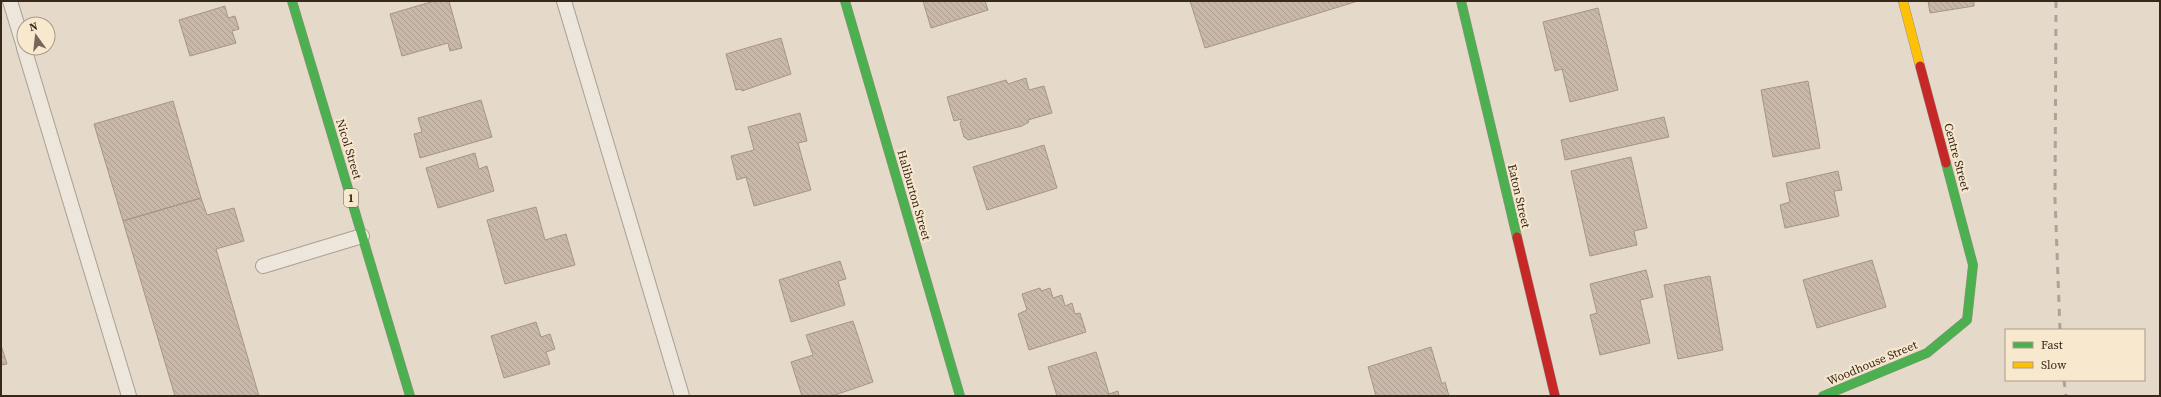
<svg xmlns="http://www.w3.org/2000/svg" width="2161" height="397" font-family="'Source Serif 4',serif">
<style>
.building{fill:url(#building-back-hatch);stroke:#a59589}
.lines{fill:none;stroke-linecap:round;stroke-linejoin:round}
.lane-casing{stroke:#a99f93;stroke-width:16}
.fast-casing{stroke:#998f83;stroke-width:10}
.slow-casing{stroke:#998f83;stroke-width:10}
.jam-casing{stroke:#998f83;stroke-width:10}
.lane{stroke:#ece6dc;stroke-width:14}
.fast{stroke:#4caf50;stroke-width:9}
.slow{stroke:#ffc107;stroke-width:9}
.jam{stroke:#c62828;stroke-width:9}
.rail{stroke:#aba49c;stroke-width:3;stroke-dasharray:7 7;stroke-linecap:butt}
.labels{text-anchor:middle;stroke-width:4;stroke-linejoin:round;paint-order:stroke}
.shield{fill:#f7e8ce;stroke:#716151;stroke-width:1}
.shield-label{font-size:11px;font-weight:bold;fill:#38271b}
.street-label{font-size:12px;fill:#38271b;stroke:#f7e8ce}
</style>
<defs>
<pattern id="building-back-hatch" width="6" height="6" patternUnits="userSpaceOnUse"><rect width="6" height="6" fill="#c9b8aa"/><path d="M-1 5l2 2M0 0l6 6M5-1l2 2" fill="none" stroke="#ad9e92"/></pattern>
</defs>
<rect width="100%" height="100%" fill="#e5dac9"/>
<path class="building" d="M434,1H449L462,48L450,51L448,43L402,56L390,14Z
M923,1H985L988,10L931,28Z
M1190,1H1358L1205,48Z
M1928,1H1974V6L1930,13Z
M225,6L228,18L235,16L239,29L232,31L236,43L190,56L179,20Z
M1598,8L1618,90L1570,102L1562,69L1555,71L1543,22Z
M781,38L791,74L742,91L741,89L736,90L726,54Z
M1026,78L1029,90L1044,86L1052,113L1028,120L1029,122L1022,126L968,140L964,137L960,123L962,119L954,121L947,97L1006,80L1008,84Z
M1808,81L1820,148L1773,157L1761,90Z
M481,100L492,137L420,158L414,134L422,132L418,118Z
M173,101L201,198L123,221L94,124Z
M800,113L807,141L798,143L811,190L754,206L746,177L737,180L731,156L754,150L748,127Z
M1664,117L1669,137L1565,160L1561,140Z
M1044,145L1057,188L987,210L973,167Z
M475,153L479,169L487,166L494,191L438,208L426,168Z
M1631,157L1647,228L1634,231L1637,245L1590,256L1571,171Z
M1838,171L1842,190L1834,191L1839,216L1785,228L1780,205L1790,202L1786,183Z
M201,198L207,215L234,208L244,241L216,249L259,396H175L123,221Z
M536,207L545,240L566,234L575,265L505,284L487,220Z
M1872,260L1886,307L1817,328L1803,280Z
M840,261L846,279L838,281L845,305L791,322L779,280Z
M1646,270L1653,297L1640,300L1650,343L1600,355L1590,315L1597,313L1590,284Z
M1710,276L1723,350L1678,359L1664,285Z
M1040,288L1041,291L1050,288L1053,298L1062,295L1065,306L1072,303L1075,314L1080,313L1086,332L1029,350L1018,314L1027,310L1022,294Z
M853,321L873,382L832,396H802L791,362L813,355L806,335Z
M536,322L541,337L550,334L555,349L546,352L550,364L504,378L491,336Z
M1,345L7,364L1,365Z
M1431,347L1442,384L1445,382L1449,396H1376L1368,367Z
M1096,352L1109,394L1118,391L1119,396H1057L1048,367Z"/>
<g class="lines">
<defs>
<path id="lane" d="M10,1L24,47
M564,1L682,396
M24,48L129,396
M263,266L362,236"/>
<path id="fast" d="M292,1L410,396
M845,1L960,396
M1461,1L1517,237
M1823,396L1927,353L1967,320L1973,265L1946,163"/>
<path id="slow" d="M1903,1L1920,66"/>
<path id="jam" d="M1920,66L1946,163
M1517,237L1555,396"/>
</defs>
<use href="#lane" class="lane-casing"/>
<use href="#fast" class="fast-casing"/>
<use href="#slow" class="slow-casing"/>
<use href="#jam" class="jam-casing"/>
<use href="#lane" class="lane"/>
<use href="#fast" class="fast"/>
<use href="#slow" class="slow"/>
<use href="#jam" class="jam"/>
<path class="rail" d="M2056,1L2055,199L2060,330
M2064,380L2066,396"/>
</g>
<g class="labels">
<rect class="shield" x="344" y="189" width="14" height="18" rx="3"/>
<g class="shield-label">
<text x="351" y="202">1</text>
</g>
<g class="street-label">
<text transform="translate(349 149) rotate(73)" y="4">Nicol Street</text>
<text transform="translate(1957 157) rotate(75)" y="4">Centre Street</text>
<text transform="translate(914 195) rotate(74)" y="4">Haliburton Street</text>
<text transform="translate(1519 196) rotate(77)" y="4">Eaton Street</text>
<text transform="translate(1872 363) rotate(-23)" y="4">Woodhouse Street</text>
</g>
</g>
<rect width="2161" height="397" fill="none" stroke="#38271b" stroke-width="4"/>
<rect x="2005" y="329" width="140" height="52" fill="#f7e8ce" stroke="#ab9b86"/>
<rect x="2013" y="342" width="20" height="6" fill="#4caf50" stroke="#ab9b86"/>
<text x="2041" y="349" font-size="12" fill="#38271b">Fast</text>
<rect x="2013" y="362" width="20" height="6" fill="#ffc107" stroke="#ab9b86"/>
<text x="2041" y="369" font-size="12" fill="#38271b">Slow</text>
<g transform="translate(36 36) rotate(345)"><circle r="19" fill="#f7e8ce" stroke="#ab9b86"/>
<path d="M0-3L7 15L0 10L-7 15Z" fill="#756658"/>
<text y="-6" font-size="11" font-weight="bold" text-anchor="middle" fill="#38271b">N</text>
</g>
</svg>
